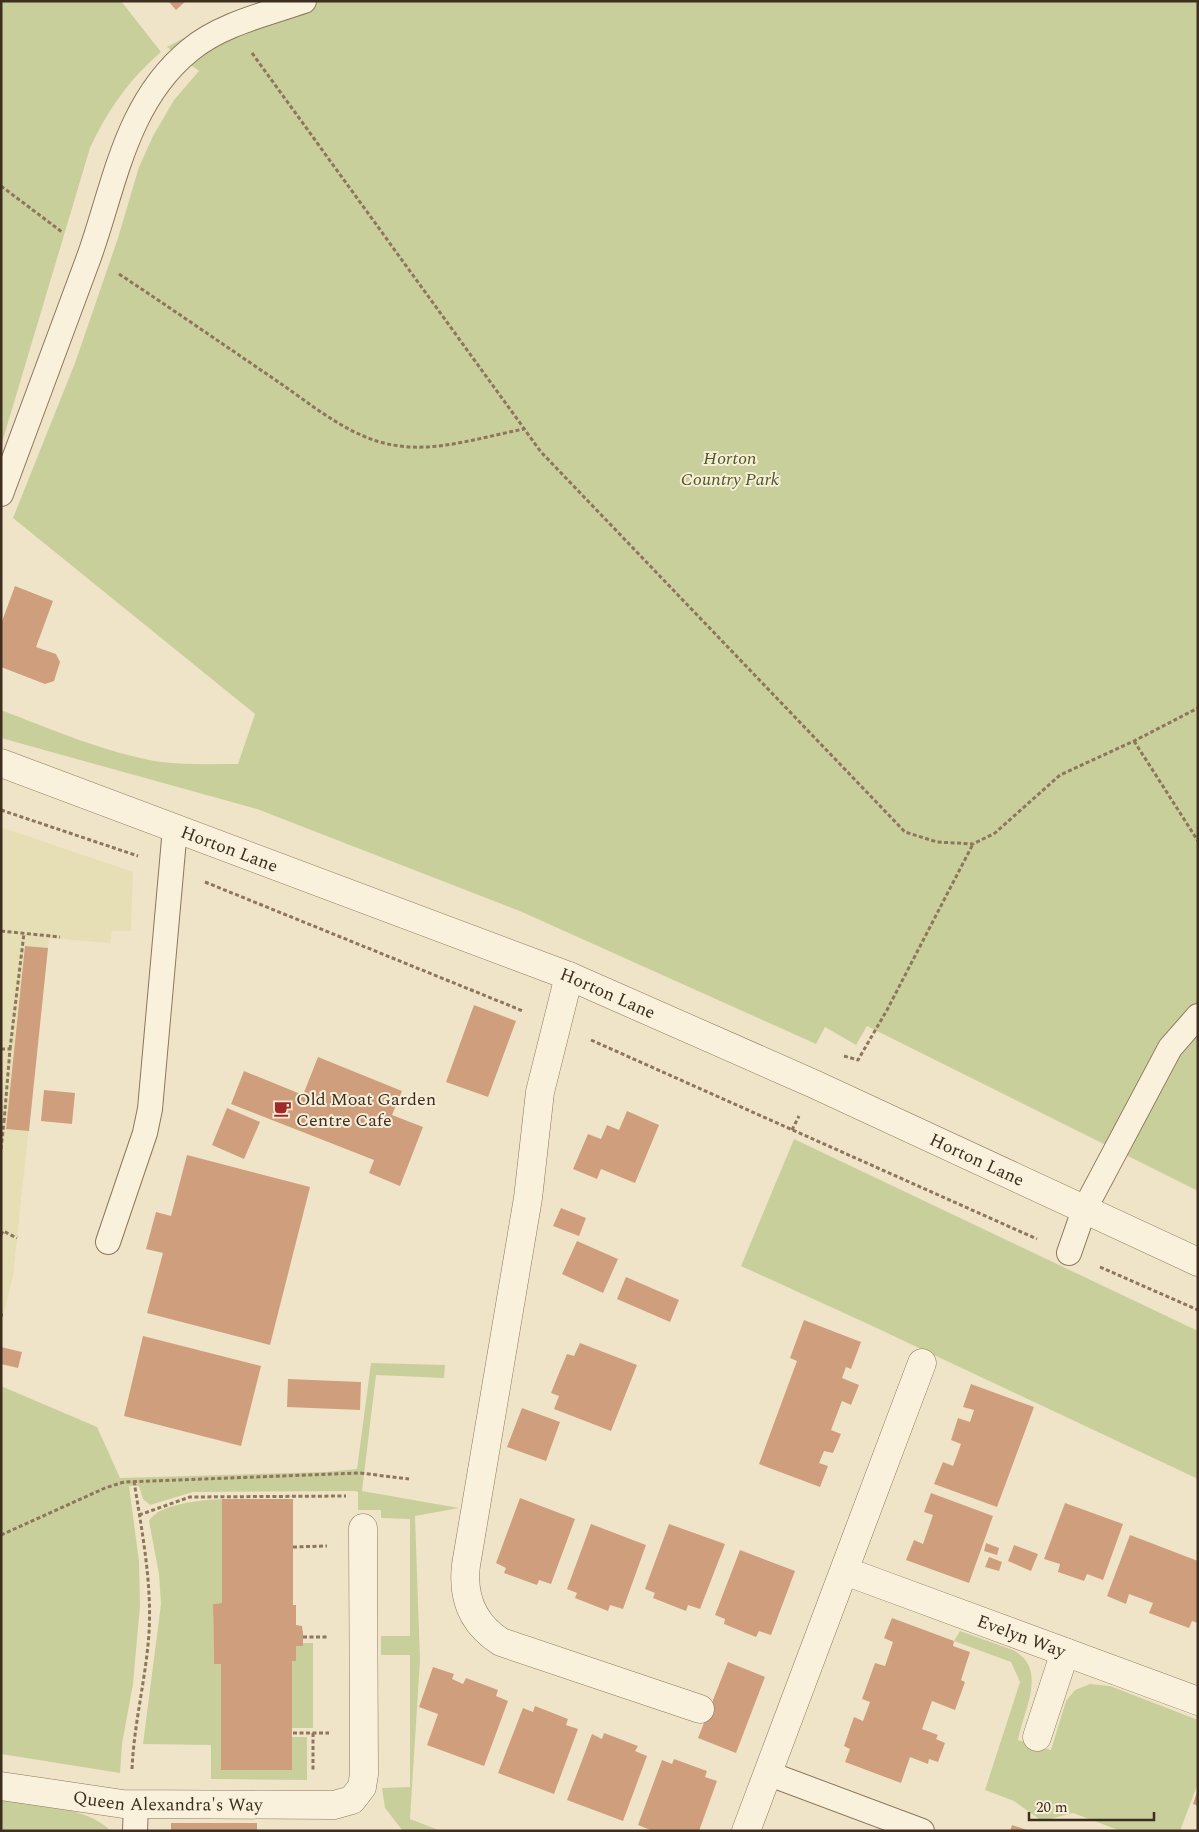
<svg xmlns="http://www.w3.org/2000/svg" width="1199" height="1832" font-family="Spectral,serif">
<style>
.farmland{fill:#e6deb5}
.green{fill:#c9cf9b}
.building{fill:#cf9f7d}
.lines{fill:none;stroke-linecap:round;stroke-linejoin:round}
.service-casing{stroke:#8d765c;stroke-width:26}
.minor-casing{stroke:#8d765c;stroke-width:29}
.tertiary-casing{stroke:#8d765c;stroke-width:29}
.path{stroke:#8d765c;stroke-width:3;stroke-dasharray:4 2.5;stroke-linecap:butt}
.service{stroke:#faf1dc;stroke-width:24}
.minor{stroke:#faf1dc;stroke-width:28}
.tertiary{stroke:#faf1dc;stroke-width:28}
.labels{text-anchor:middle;stroke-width:4;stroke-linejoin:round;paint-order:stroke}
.park-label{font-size:18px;font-style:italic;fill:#4d5a26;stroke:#f7eed8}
.street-label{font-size:18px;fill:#3d2e20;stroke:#f7eed8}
.poi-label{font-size:18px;fill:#3d2e20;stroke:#f7eed8;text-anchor:start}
</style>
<rect width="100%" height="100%" fill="#f0e4c8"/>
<path class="farmland" d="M1,827L133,872L131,931H112L110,943L49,938L13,1276L1,1324Z"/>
<path class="green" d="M1,1H121L161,52C128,81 109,108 90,148L1,446Z
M273,1H1198V1191L867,1026L856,1045L825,1027L816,1044L522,912L257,809L1,738V710C53,730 106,753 161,762C187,765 213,764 238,764L255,714L13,518L75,363L118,238L139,167L153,136L174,100L199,71L167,47L214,22Z
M794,1139L1198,1331V1479L868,1324L741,1266Z
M371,1363L445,1365L444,1378L376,1375L362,1491L459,1508L415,1516L420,1660L410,1819L441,1831H403L385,1808L382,1788L410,1787V1655H381V1636H410V1519L381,1518V1510H358V1492L355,1491L193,1492L150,1505L143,1499L139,1486H129L139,1561L140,1606L133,1684L122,1744L120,1773L1,1754V1386L97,1427L120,1478L326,1472L357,1469Z
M222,1499V1603L213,1604L214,1664H221V1769L292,1770V1737H307V1780L211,1779V1745L143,1744L161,1604L159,1574L149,1521C159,1503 204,1500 222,1499Z
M960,1631L1013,1650C1049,1669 1023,1711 1018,1740L1051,1750L1066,1701L1075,1690L1090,1684L1110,1686L1198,1720V1783L1180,1831H1121L1073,1813L1042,1821L1014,1801L985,1790L1020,1682L1011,1662L954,1641Z
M302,1643H313V1728H292V1661H296V1646H302Z
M1,1799C34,1804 88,1807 111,1831H1Z"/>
<path class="building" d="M168,1H186L176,10Z
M15,586L53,601L36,647L56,654L60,662L54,681L45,684L1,667V624Z
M25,946L48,948L29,1131L6,1129Z
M474,1005L516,1021L488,1097L446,1082Z
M318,1057L402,1091L392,1115L423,1127L400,1186L369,1173L374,1160L231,1104L244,1071L303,1095Z
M44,1090L75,1093L72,1124L41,1121Z
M227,1108L260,1122L244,1159L212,1145Z
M627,1111L659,1125L635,1183L601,1169L597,1179L573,1169L588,1134L601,1139L607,1125L619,1130Z
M187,1155L310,1187L270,1345L147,1313L163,1253L146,1249L156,1212L171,1216Z
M561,1208L586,1218L579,1236L553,1226Z
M577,1241L618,1259L603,1293L562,1274Z
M626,1277L679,1300L670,1322L617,1299Z
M804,1320L861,1342L851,1369L846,1367L842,1378L859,1385L851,1405L842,1401L831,1430L841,1434L833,1453L824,1451L819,1463L828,1466L820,1487L759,1464L797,1361L790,1358Z
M143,1336L261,1366L241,1446L124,1416Z
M580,1343L637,1365L611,1431L554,1409L559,1396L551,1393L559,1373L567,1354L574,1356Z
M1,1347L22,1352L18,1368L1,1364Z
M288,1379L361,1382L360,1410L287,1407Z
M971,1384L1034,1407L997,1507L934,1484L943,1462L953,1466L961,1444L951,1440L958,1418L970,1422L974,1410L963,1407Z
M522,1408L560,1422L546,1461L507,1447Z
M931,1493L993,1516L969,1583L906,1560L914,1540L923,1544L933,1515L924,1512Z
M520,1498L575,1519L551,1584L539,1580L537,1585L504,1573L506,1568L496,1563Z
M222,1499H293V1605H296V1625L302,1626L303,1633V1646H296V1661H292V1770H221V1664H214L213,1604L222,1603Z
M1065,1503L1123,1524L1103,1580L1087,1574L1084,1581L1058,1572L1060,1564L1044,1559Z
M591,1524L646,1545L623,1609L610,1605L608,1611L575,1598L577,1593L567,1589Z
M669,1524L725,1544L700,1609L688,1605L686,1611L653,1598L655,1593L645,1589Z
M1130,1535L1198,1561V1623L1192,1621L1189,1628L1149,1613L1153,1603L1129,1594L1126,1604L1107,1596Z
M986,1543L999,1548L997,1555L984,1551Z
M1014,1545L1038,1554L1031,1571L1008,1561Z
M740,1550L795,1571L771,1635L759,1631L756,1637L724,1624L725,1619L715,1615Z
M989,1557L1002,1562L999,1571L985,1567Z
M892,1618L954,1641L953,1646L970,1652L961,1680L965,1682L955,1710L932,1701L922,1729L938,1735L936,1739L945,1743L938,1762L929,1759L928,1764L910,1757L901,1783L845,1762L850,1749L844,1746L854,1717L863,1721L870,1702L862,1699L875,1663L885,1666L893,1642L884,1638Z
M728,1662L765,1677L736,1753L698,1738Z
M433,1667L454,1674L452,1679L463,1684L466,1678L498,1690L496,1696L508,1701L484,1766L427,1745L438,1714L419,1707Z
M535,1706L568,1719L566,1725L578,1729L554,1794L498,1773L523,1708L533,1712Z
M604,1733L638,1746L635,1751L647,1756L623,1821L567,1800L592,1734L602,1739Z
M674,1759L707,1771L705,1777L717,1781L699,1831H653L638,1825L662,1760L672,1764Z
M1197,1792H1198V1806L1193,1804Z
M171,1823H257V1831H171Z
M1012,1825L1027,1830V1831H1010Z"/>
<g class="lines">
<defs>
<path id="service" d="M1,494C30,415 60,336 89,257C115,184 126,102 190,50C221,24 267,14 304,1
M108,1242L145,1133L150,1109L175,828
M1069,1253L1084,1210L1170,1048L1198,1016
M767,1773L922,1831
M135,1831L136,1804"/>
<g id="minor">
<path d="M569,976L540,1092L528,1198L466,1565C462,1598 473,1624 501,1642L700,1709"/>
<path id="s1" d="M845,1571L1198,1701"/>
<path d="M1037,1737L1065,1652"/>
<path id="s2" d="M1,1786L123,1804L334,1805L352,1800L362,1787L364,1774L363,1528"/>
<path d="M746,1831L922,1363"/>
</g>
<g id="tertiary">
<path id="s3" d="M1,763L569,976L814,1084L1198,1262"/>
</g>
</defs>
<use href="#service" class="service-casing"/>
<use href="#minor" class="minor-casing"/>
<use href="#tertiary" class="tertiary-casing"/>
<path class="path" d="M252,53L541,452L905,832L937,842L973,844L995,833L1060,775L1134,741L1198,708
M1,186L62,232
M119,274C172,309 224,345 277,381C311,404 350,438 393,445C435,453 482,437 524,429
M1134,741L1198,841
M1,810L138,856
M205,882L523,1011
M1,931L60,937
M591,1040L1037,1239
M1,1049H10L4,1122H1
M10,1049L24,933
M844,1056L858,1060L887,1010L973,844
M792,1130L799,1116
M1,1149L4,1122
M1,1235L3,1231L17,1238
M1100,1267L1198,1310
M1,1315H3
M139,1515L190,1497L346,1496
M1,1535L105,1488L124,1482L360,1473L409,1479
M293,1547L327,1546
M303,1637H327
M293,1733H329
M313,1733V1770
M132,1769C134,1723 146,1678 149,1633C152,1582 142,1532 134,1481"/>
<use href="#service" class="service"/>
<use href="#minor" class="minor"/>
<use href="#tertiary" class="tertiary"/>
</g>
<defs>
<symbol id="cafe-bare" viewBox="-9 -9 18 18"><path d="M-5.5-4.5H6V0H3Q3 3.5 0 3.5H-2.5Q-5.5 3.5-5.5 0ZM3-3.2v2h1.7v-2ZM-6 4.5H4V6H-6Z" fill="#9e2a2b" stroke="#f7eed8" stroke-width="2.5" paint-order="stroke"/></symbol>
</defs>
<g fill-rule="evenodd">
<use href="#cafe-bare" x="270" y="1096" width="25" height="25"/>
</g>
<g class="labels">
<g class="park-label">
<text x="730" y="464">Horton<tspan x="730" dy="21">Country Park</tspan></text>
</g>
<g class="street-label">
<text dy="6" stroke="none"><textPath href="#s3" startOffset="244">Horton Lane</textPath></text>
<text dy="6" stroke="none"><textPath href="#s3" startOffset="649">Horton Lane</textPath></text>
<text dy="6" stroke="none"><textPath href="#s3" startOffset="1054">Horton Lane</textPath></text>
<text dy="6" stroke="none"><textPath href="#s1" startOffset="188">Evelyn Way</textPath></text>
<text dy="6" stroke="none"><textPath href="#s2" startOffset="168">Queen Alexandra's Way</textPath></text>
</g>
<g class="poi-label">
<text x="296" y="1105">Old Moat Garden<tspan x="296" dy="21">Centre Cafe</tspan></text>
</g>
</g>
<rect width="1199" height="1832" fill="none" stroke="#3d2e20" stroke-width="5"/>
<path d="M1029 1812v8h125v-8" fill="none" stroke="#3d2e20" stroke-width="2.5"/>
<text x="1036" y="1812" font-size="15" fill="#3d2e20" stroke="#f7eed8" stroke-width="4" paint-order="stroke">20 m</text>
</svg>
